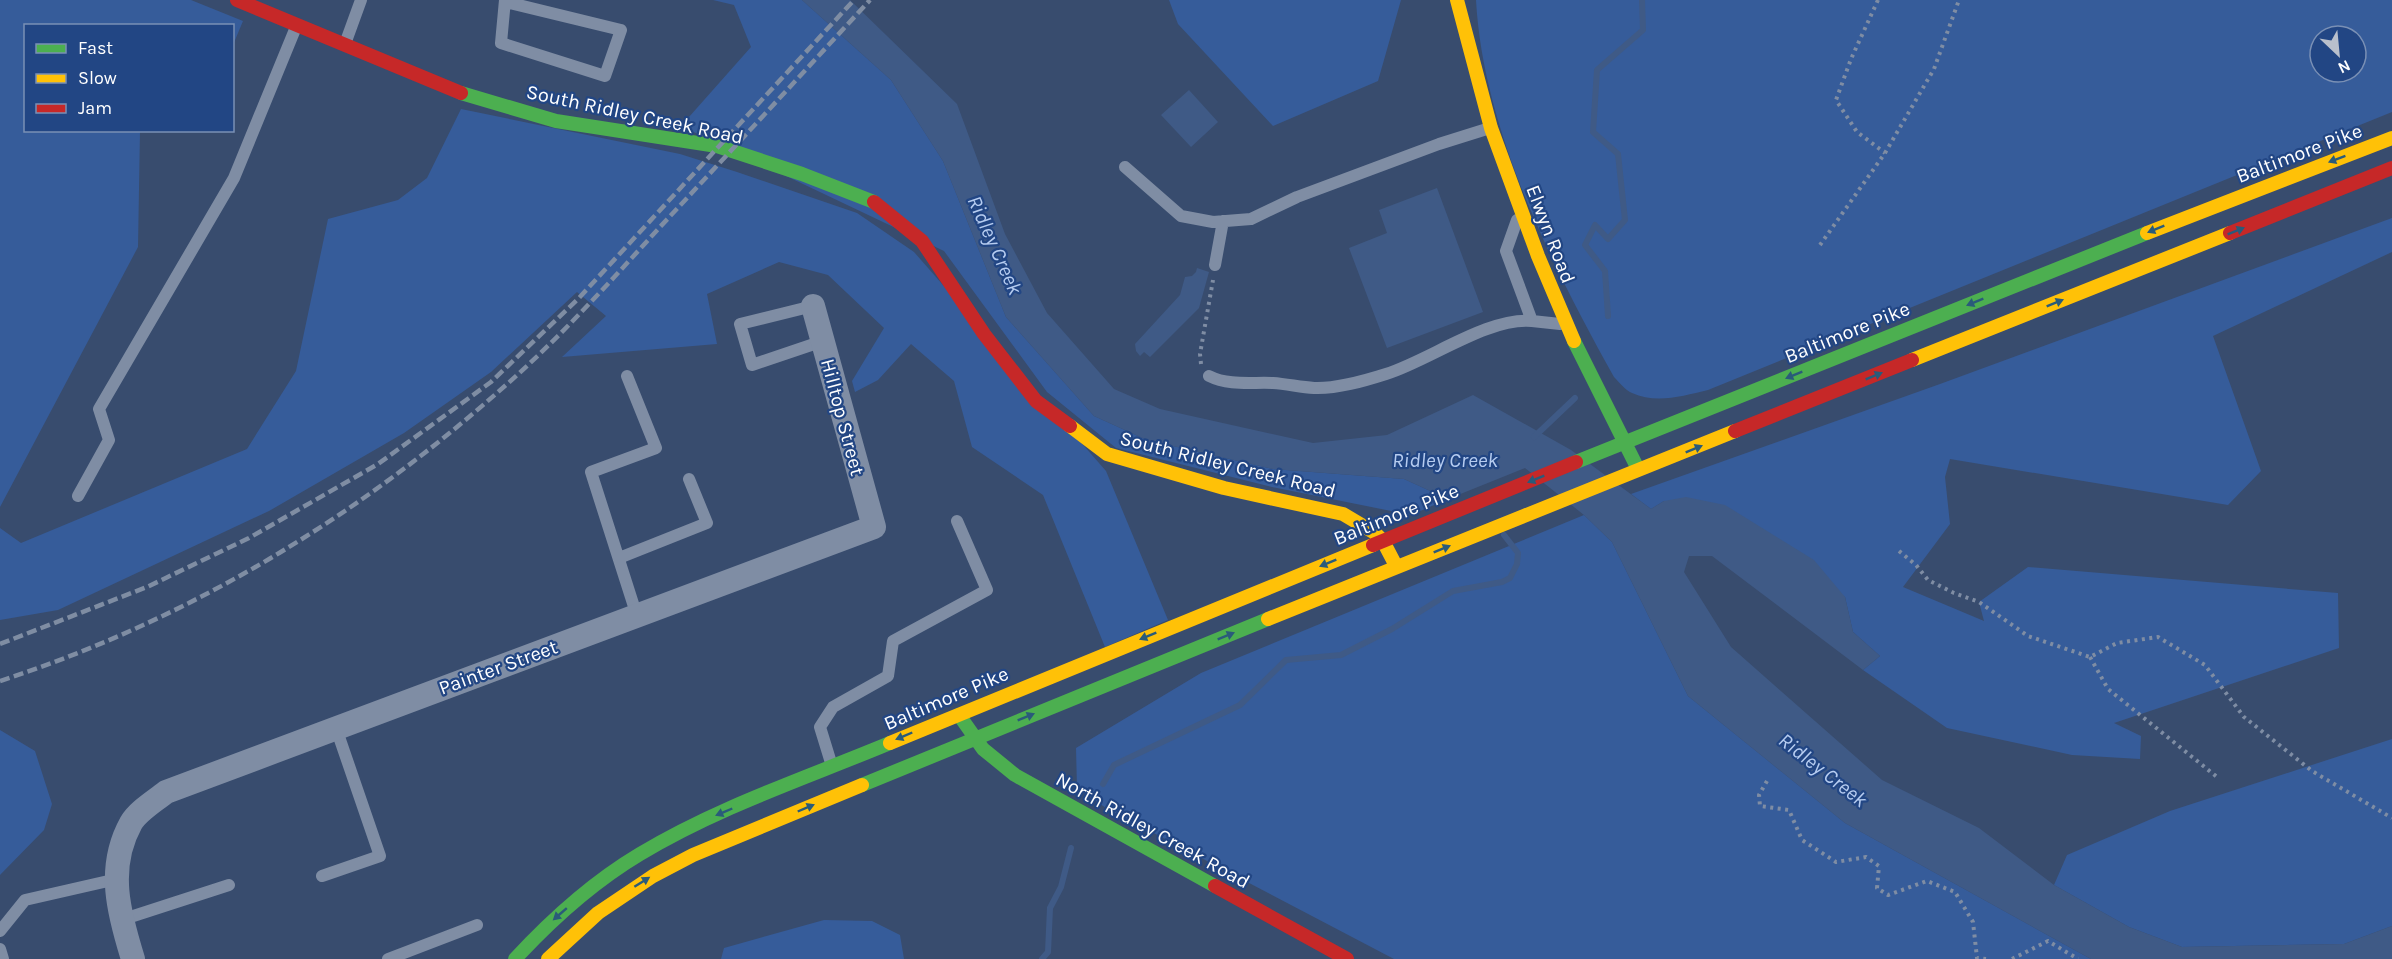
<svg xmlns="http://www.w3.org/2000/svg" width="2392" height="959" font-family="Karla,sans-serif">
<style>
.green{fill:#365c9a;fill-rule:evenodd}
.water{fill:#3f5a86}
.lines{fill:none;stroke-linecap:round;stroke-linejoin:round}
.stream{stroke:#3f5a86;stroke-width:6}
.path{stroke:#7f8da4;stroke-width:4;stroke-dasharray:3 4.5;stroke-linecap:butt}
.lane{stroke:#7f8da4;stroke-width:12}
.street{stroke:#7f8da4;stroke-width:24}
.fast{stroke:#4caf50;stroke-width:14}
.slow{stroke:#ffc107;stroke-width:14}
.jam{stroke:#c62828;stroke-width:14}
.rail{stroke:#7f8da3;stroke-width:4.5;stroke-dasharray:10 4.5;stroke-linecap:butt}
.oneway{fill:#2a5b7a}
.labels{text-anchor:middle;stroke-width:4.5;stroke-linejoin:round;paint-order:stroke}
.street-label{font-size:20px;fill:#fff;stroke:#224684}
.water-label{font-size:21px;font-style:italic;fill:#b6ccf0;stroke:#224684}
</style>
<rect width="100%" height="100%" fill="#384c6e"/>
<path class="green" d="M0,0H191L243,21L233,45L232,26H26V130L140,131L138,247L0,507Z
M713,0H802L891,80L943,161L1006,317L1094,416L1147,440L1273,469L1404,479L1448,499L1411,515L1272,487L1116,448L1047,392L944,251L681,126L751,47L734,5Z
M1169,0H1401L1378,81L1273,126L1178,24Z
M1476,0H2392V112L1708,390C1683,396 1656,404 1632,393C1625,390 1619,382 1614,377C1552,266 1483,129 1476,0ZM2320,36H2356V72H2320Z
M461,109L680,154L737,172L857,213L914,252L1106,471L1168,620L1105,647L1043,495L972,447L954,381L911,344L878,380L855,392L852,381L884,328L828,275L779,262L707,294L717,344L562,357L606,316L577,292L491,372L404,433L269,511L58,610L0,620V528L21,543L247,449L296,371L328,219L398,200L427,178Z
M2392,218V252L2213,336L2261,471L2228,505L1950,459L1945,477L1950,524L1903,587L1984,621L1979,602L2028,567L2338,593L2339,648L2114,723L2141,736L2140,759L2072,755L1947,728L1863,670L1880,656L1853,632L1845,597L1664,501L1651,509L1631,494L1940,384Z
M1584,515L1612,542L1688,696L1845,823L2091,959H1394L1106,808L1077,788L1076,748L1201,673Z
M0,730L35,751L52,804L44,830L0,875Z
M2392,739V926L2344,944L2182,947L2129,927L2054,885L2067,855L2170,811Z
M824,920L872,921L900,935L904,959H721L724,948Z"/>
<path class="water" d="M802,0H850L957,104L1005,234L1047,313L1114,389L1160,409L1313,443L1387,435L1473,395L1571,450L1651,509L1664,501L1686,497L1725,505L1814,560L1845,597L1853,632L1880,656L1863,670L1712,556H1689L1684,572L1731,647L1882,780L1979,828L2054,885L2129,927L2182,947L2344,944L2392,926V959H2091L1845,823L1688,696L1612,542L1584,515L1525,468L1448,499L1404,479L1273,469L1147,440L1094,416L1006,317L943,161L891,80Z
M1189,90L1218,122L1191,147L1161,115Z
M1437,188L1483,312L1387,348L1349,248L1387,233L1379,210Z
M1197,268L1209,272L1199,308L1150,357L1144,352L1140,356L1136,351L1135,344L1180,295L1185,277L1192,276L1196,272Z"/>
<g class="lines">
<path class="stream" d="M1608,316L1605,271L1585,245L1595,225L1608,239L1625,220L1618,154L1593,132L1597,70L1643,30L1642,0
M1534,437L1575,398
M1103,784L1114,765L1240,705L1286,660L1341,655L1392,629L1453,591L1502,582L1510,578L1517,564L1518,553L1504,535
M1042,959L1048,952L1050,908L1061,887L1071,848"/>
<path class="path" d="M1878,0L1851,59L1836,100L1857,132L1885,153
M1820,245L1885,153L1934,69L1959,0
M1201,364L1200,354L1213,280
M1899,551L1916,565L1928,580L1954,593L1979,602L2028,636L2090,657L2117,643L2158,637L2205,665L2244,717L2312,771L2392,818
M2090,657L2108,689L2217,777
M1767,781L1759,795L1760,806L1789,810L1802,840L1836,862L1866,857L1879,866L1877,888L1888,895L1927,881L1955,892L1973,922L1977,958L1986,959
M2012,959L2048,941L2078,959"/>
<path class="lane" d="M505,0L501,43L605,76L621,30L506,2
M345,44L361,0
M1125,167L1181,216L1213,222L1251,219L1297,197L1439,144L1490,128
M1517,220L1506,251L1532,321L1560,324
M1215,265L1223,221
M813,306L740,324L752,365L823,341
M627,376L656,448L591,472L637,616
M1209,376C1229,386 1252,382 1273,383C1287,384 1300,387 1314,388C1337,389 1364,381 1386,374C1430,360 1488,317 1532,321
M78,496L109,440L99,409L234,178L296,27
M619,558L707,523L689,479
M832,766L820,727L833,707L888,676L893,641L987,590L957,521
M322,876L380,856L336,728
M121,920L229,885
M0,931L25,900L117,879
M0,949L3,959
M388,959L477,925"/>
<path class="street" d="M133,959C119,914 106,868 131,823C138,811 155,801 166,792L874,527L813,306"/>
<path class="fast" d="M461,93L556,121L717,146L802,174L874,202
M1574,341L1638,469
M1576,462L2147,233
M959,715L983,749L1015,775L1215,886
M862,785L1268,619
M515,959C552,919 593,882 640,854C718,807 806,778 890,743"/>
<path class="slow" d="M1457,0L1491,128L1538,256L1574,341
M2147,233L2392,138
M1912,360L2230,233
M1070,426L1107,454L1224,488L1343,514L1375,533L1383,541L1395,564
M1268,619L1735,431
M890,743L1373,545
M548,959L598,913L653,876L693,855L862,785"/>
<path class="jam" d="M237,0L461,93
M874,202L922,241L984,334L1036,401L1070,426
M2230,233L2392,168
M1735,431L1912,360
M1373,545L1576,462
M1215,886L1347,959"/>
<path class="rail" d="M0,644L147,587L249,538L378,464L491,382L578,299L854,0
M0,681C185,621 353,520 498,392C556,342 608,284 660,227C730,152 800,76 870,0"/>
</g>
<defs><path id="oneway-solid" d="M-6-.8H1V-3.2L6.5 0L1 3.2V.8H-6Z" transform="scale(1.5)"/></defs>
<g class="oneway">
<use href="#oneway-solid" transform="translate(2337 159) rotate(159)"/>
<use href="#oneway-solid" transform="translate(2156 229) rotate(158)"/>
<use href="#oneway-solid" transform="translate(2236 231) rotate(-22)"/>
<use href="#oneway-solid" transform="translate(1975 302) rotate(158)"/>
<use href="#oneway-solid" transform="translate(2055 303) rotate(-22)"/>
<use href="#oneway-solid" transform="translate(1794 375) rotate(158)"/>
<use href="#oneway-solid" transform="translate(1874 376) rotate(-22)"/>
<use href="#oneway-solid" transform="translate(1694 449) rotate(-22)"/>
<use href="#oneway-solid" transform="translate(1536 479) rotate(158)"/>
<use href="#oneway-solid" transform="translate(1442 549) rotate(-22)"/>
<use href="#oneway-solid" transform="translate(1328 563) rotate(158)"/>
<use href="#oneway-solid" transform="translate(1148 636) rotate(158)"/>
<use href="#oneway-solid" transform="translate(1226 636) rotate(-22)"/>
<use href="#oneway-solid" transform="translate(1026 717) rotate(-22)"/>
<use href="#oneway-solid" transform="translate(904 736) rotate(157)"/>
<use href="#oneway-solid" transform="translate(806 808) rotate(-23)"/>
<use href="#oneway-solid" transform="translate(724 812) rotate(157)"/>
<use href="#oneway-solid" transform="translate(642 882) rotate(-32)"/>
<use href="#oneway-solid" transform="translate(560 914) rotate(139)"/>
</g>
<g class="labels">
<g class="street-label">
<text transform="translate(635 114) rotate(12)" y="7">South Ridley Creek Road</text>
<text transform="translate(2299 153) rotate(-21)" y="7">Baltimore Pike</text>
<text transform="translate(1551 234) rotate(69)" y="7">Elwyn Road</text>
<text transform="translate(1847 332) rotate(-22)" y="7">Baltimore Pike</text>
<text transform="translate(843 417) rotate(75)" y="7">Hilltop Street</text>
<text transform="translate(1228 464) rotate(14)" y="7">South Ridley Creek Road</text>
<text transform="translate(1396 514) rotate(-22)" y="7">Baltimore Pike</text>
<text transform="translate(498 667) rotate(-20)" y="7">Painter Street</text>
<text transform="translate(946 698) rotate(-23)" y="7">Baltimore Pike</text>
<text transform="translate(1153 830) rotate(29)" y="7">North Ridley Creek Road</text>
</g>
<g class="water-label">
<text transform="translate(995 245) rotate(66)" y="7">Ridley Creek</text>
<text x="1445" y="467">Ridley Creek</text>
<text transform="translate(1823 770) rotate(38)" y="7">Ridley Creek</text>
</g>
</g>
<rect x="24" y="24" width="210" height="108" fill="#224684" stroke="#7a90b5" stroke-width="1.5"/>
<rect x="36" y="44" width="30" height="9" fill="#4caf50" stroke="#7a90b5" stroke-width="1.5"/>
<text x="78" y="54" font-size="18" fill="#ffffff">Fast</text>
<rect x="36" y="74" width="30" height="9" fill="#ffc107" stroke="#7a90b5" stroke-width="1.5"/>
<text x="78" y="84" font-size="18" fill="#ffffff">Slow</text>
<rect x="36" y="104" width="30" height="9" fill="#c62828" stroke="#7a90b5" stroke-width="1.5"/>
<text x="78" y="114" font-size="18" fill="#ffffff">Jam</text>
<g transform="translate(2338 54) rotate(154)"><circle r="28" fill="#224684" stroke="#7a90b5" stroke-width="1.5"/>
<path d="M0-4.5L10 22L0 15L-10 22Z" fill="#b9c0cc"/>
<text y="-9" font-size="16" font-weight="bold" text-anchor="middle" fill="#ffffff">N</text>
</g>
</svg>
